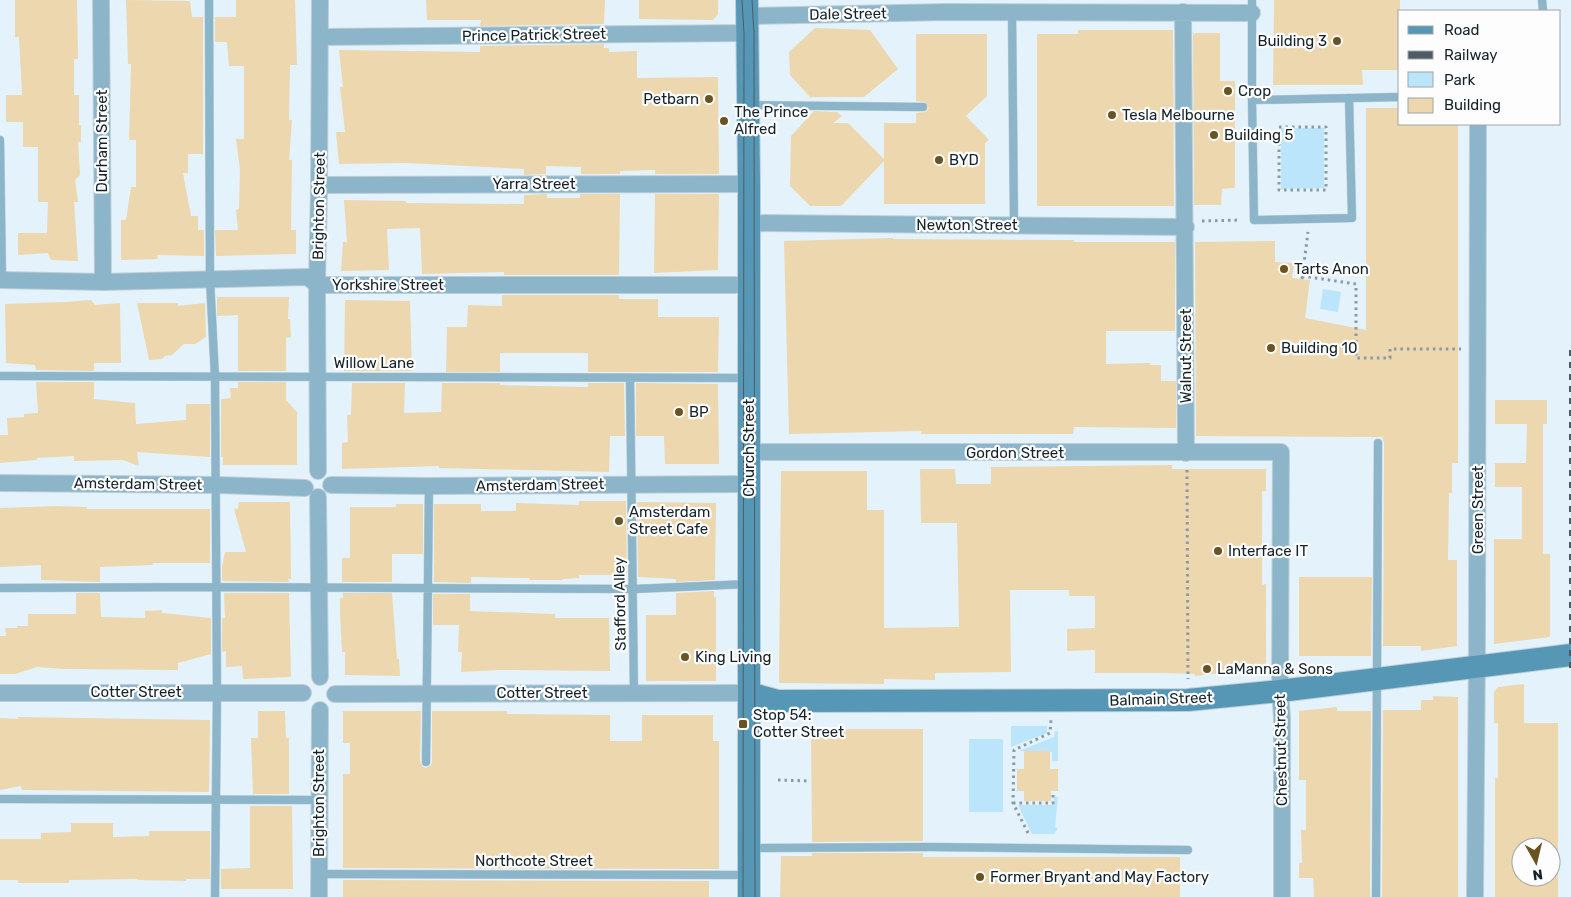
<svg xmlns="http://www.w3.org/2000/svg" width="1571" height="897" font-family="Rubik,sans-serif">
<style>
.green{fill:#bae5fb}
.building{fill:#ecd7ae;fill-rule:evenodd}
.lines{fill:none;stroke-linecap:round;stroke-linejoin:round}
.lane-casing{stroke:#bfced5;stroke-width:9}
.street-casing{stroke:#bfced5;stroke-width:18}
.secondary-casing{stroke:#bfced5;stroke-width:24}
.path{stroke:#8b9aa1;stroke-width:3;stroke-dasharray:2.5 4;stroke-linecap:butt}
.lane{stroke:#8cb5ca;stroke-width:8}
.street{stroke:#8cb5ca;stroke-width:16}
.secondary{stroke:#5797b6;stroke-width:22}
.tram{stroke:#4d5c64;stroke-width:1}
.rail{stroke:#4d5c64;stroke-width:4;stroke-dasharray:6 6;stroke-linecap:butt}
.poi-dot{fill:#6a5323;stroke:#fdfdfd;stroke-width:2}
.labels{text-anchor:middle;stroke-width:4.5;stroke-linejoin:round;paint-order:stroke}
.street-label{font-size:15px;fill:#14232a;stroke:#fdfdfd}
.poi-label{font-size:15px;fill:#14232a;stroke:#fdfdfd;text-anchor:start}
</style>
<rect width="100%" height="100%" fill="#e4f3fb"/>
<path class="green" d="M1281,128H1324V188L1281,189Z
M1323,289L1341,292L1338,312L1320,309Z
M1011,726H1047V733L1011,747Z
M1055,731H1058V761H1052V752L1019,751L1054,737Z
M969,739H1003V812H969Z
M1054,797H1058L1055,827L1058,828L1054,834H1032L1018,805H1054Z"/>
<path class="building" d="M15,0H77L78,59H74V95H79V125H81V142H78L80,175L75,180L78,202H74L78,261L51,260L48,253L18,255V233H47L48,202H38V147H23V122H6V95H22L19,37H15Z
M126,0L190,1L192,17H203V154H188V173H183L191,216H198V230H204V256L157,255L158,259L121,260V220H126L131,187H136V140H129L131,64H128Z
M236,0H295L297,65H290L289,120H292L289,160H292L291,230H296V254L216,256L215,230H238L236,210L239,209L240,170L236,139H244V66H229L227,42H215V17H236Z
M426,0H605L604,24L480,26L481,20H427Z
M639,0H718V14L713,20L639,19Z
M1274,0H1400V70H1362L1363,85H1273Z
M815,28L870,30L898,69L864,97H810L790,75L789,52Z
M1078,30H1173L1174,206H1037V34H1078Z
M1193,33H1220V81H1235V188L1222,189L1221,205H1194Z
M916,34H987V96L966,116L989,140L985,143V204H884V161L841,206H810L790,186L791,136L814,111L837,112L842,116L833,123H848L884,159V123H916V113L925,112L929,108L925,102L916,101Z
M604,44V48H609V52L637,51V78L718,77L719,174H655V170L620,171V174H581V167L546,166V174L524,175V169L407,163L339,164L336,132H345L340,87H343L339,50L480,52V46Z
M1366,108H1400V124H1458V463H1452V493H1449L1448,560H1457V646L1421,651V646H1383L1384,443L1382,437L1196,436L1195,242L1275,241V262L1294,263L1292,278L1310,280L1305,318L1366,330Z
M547,194V198H580V194H620L619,275H504V272L422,274L420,228L387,229L389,270L341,271L343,242H347L344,200L406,201V203L524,204V195Z
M655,194H719L718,270L654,273Z
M893,238V239L1074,240V242H1175V331H1106V364L1150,363V365H1161V381H1176V428L1074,427L1073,434H921V431L789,434L784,241Z
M502,295H619V299H658V317H719L718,372H588V353H500V372H446L447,327H467L468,305L502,306Z
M217,297H289L288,319H290L291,337L286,338V371H238V315L217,316Z
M91,300L95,305L120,303L121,363H94V371L36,370L35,365L6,363L5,304L66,302Z
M345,300L410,301L412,371H344Z
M137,303H178V306L205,303L206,337L195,344H184L172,355L165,356L162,359L149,360Z
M36,382H94V399L135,403L136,424L186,420V404H210V457L137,452L139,466L123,460L74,461V456L37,458V460L0,463V435H8L7,418L24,417V414L38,413Z
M238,382H286V400L297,412V465H223V457H221V399L231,398L230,388H238Z
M352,383H405L404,413L441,412L442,383H500V385L588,387V383H624L625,436H610L609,472L439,468V466L342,469V443L348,442L347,415H351Z
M636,383L718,384L719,464H665L664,436H636Z
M1495,400H1547V424H1543V554H1550V637L1494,644V539H1522V487H1495V463H1526L1527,424H1495Z
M1172,465V469H1266V491H1262V585L1266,584V668L1195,676V674L1166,673H1095V650L1067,651V629L1095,628V596H1069V590H1010L1011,672L935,673V680L884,679V684L779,683L781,471H867V510H884V628L959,627L957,523H921L920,469H955L956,484H991V467Z
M579,501H626L627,577L612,578V575H579V578L563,579L562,580H529L530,578L471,577V583L434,582V504H481V511H516V503L579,505Z
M239,502H290L291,579H288L289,582L222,581V567L225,552H246L234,509H238Z
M637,502L716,503L715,580L676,582V579L638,577Z
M396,504H423V554H392V582H342V558H350V507H396Z
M56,506L87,507V509H210V563H153L152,565L100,567V582L41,580V565L0,567V508Z
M1299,577H1372L1371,656H1299Z
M714,591V597H716V681H646V615H676V593Z
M76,593H100L101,617L145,618V611L162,610V613L211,618V654L178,663V670L65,669L37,667L15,674H0V636H6L5,628H17V626H28V614H76Z
M224,593H289L291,677L243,679L242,666L226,667V651L222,652V618H225Z
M343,593H392L397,659H399L400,676L345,675V652H342L340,613V598H343Z
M433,594H470V611L555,614V618H609L610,671L499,670L461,672L462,652H458L459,625H433Z
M1524,684V723H1558V897H1495V778H1498V723H1494V692L1498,687ZM1521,847H1551V877H1521Z
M1433,696L1458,697V897H1382L1383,710H1421V700H1433Z
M1337,707V711H1371L1370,897H1314L1313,878H1299V863H1302L1301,830H1306V780H1299V711Z
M258,711H285L286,738H289V794H253L251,738H258Z
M343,711H421L420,762L423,767L426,768L431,765L432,762V711H507V714L610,715V741H642V715H713V741H719V869L343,868V774H350V743H343Z
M18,717L210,720L209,792L22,790L21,786L0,790V718L18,719Z
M811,729H923V841L812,842Z
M1024,751H1050V769H1058V791H1051V801H1024V791H1017V769H1024Z
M250,806H292L293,889H221V869L250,868Z
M71,823H113V837L149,836V831H210V879H186V881L137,880V879L69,880V883H18V880H0V839H41V833L71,832Z
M812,853H923V857H1180V897H780L781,856H812Z
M343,880L709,881V897H343Z"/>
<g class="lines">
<defs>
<path id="lane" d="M209,0L210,280L215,377L217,692L215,897
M1252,0V100L1254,220L1352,218L1349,98
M1542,0L1543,11
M1012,12L1014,225
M1252,100L1400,97
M751,105L923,107
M0,140L2,280
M0,376L748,378
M630,378L634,693
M0,588L215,587L634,589L748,584
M426,762L429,486
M0,799L319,800
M751,848L930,847L1188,850
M319,874L747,875
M1376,897L1378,443"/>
<path id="street" d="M101,0L103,282
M1183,12L1186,453
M748,16L948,12L1252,13
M320,37L748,33
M319,185L749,184
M749,223L1186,227
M0,280L103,282L308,277L317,285H749
M749,452H1281L1280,691L1282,718V897
M318,471L317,285L319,185L320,0
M0,483L216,485L305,488
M331,485L429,486L749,484
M318,497L320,677
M0,693H303
M335,694L749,693
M319,897L320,710
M1475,897L1477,648L1478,124"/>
<path id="secondary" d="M747,0L749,184V897
M749,693L778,701L1188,700L1280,691L1571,655"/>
</defs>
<use href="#lane" class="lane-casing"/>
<use href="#street" class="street-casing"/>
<use href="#secondary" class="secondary-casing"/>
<path class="path" d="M1279,127H1326V190H1279Z
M1202,221L1241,220
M1302,276L1356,284V358H1390V349H1461
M1302,279L1308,232
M1187,470L1188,679
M778,780L810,781
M1013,803H1053V794H1056
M1028,833L1013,803L1014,750L1050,733L1051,720"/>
<use href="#lane" class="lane"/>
<use href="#street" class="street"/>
<use href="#secondary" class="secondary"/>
<path class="tram" d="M742,0L744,33L743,897
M752,0L754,33L755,897"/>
<path class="rail" d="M1571,350V673"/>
</g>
<g class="poi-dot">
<circle cx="1337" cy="41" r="5"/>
<circle cx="1228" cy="91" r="5"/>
<circle cx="709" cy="99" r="5"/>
<circle cx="1112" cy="115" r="5"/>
<circle cx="724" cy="121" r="5"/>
<circle cx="1214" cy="135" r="5"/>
<circle cx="939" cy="160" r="5"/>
<circle cx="1284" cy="269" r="5"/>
<circle cx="1271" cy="348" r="5"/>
<circle cx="679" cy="412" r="5"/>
<circle cx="619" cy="521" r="5"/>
<circle cx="1218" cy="551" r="5"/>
<circle cx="685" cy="657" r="5"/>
<circle cx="1207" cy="669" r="5"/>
<rect x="738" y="719" width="10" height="10" rx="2.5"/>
<circle cx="980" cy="877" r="5"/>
</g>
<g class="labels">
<g class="street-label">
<text transform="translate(848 14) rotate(-1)" y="5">Dale Street</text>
<text transform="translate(534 35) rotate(-1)" y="5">Prince Patrick Street</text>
<text transform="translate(102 141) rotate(-90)" y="5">Durham Street</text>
<text x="534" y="189">Yarra Street</text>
<text transform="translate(319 206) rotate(-89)" y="5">Brighton Street</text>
<text x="967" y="230">Newton Street</text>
<text x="388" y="290">Yorkshire Street</text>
<text transform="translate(1186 356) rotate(-90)" y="5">Walnut Street</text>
<text x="374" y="368">Willow Lane</text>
<text transform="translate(749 448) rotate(-90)" y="5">Church Street</text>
<text x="1015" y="458">Gordon Street</text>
<text transform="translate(138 484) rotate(1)" y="5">Amsterdam Street</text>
<text transform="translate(540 485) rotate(-1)" y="5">Amsterdam Street</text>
<text transform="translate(1478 510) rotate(-90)" y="5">Green Street</text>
<text transform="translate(620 604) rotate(-91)" y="5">Stafford Alley</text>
<text x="136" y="697">Cotter Street</text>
<text x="542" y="698">Cotter Street</text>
<text transform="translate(1161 699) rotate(-2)" y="5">Balmain Street</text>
<text transform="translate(1281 750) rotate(-91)" y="5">Chestnut Street</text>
<text transform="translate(319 803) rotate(-90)" y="5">Brighton Street</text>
<text x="534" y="866">Northcote Street</text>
</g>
<g class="poi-label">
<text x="1327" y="46" text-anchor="end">Building 3</text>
<text x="1238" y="96">Crop</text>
<text x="699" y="104" text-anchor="end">Petbarn</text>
<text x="734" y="117">The Prince<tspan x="734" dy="17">Alfred</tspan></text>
<text x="1122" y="120">Tesla Melbourne</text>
<text x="1224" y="140">Building 5</text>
<text x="949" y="165">BYD</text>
<text x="1294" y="274">Tarts Anon</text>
<text x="1281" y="353">Building 10</text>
<text x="689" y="417">BP</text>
<text x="629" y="517">Amsterdam<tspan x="629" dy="17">Street Cafe</tspan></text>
<text x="1228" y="556">Interface IT</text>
<text x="695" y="662">King Living</text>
<text x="1217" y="674">LaManna &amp; Sons</text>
<text x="753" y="720">Stop 54:<tspan x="753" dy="17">Cotter Street</tspan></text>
<text x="990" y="882">Former Bryant and May Factory</text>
</g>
</g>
<rect x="1398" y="10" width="162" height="115" fill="#fdfdfd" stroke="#a0a6a9"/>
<rect x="1408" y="26" width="25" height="8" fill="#5797b6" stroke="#a0a6a9"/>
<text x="1444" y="35" font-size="15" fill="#14232a">Road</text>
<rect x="1408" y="51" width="25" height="8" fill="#4d5c64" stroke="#a0a6a9"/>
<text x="1444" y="60" font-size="15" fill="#14232a">Railway</text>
<rect x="1408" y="72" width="25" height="15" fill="#bae5fb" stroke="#a0a6a9"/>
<text x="1444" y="85" font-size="15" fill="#14232a">Park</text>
<rect x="1408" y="98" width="25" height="15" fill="#ecd7ae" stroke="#a0a6a9"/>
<text x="1444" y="110" font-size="15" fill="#14232a">Building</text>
<g transform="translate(1536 862) rotate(172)"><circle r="24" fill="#fdfdfd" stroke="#a0a6a9"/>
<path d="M0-4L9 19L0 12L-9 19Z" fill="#6a5323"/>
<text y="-8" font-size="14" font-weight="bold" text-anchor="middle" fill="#14232a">N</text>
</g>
</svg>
